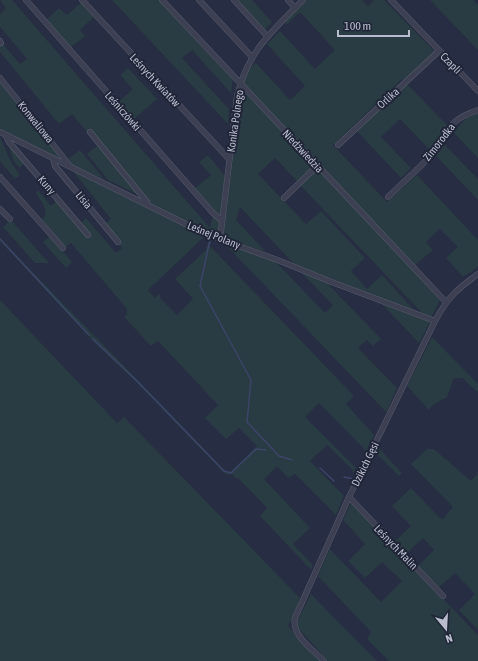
<svg xmlns="http://www.w3.org/2000/svg" width="478" height="661" font-family="'Asap Condensed',sans-serif">
<style>
.green{fill:#293b43}
.lines{fill:none;stroke-linecap:round;stroke-linejoin:round}
.stream{stroke:#3c4469;stroke-width:1.5}
.minor-casing{stroke:#575b6c;stroke-width:6}
.minor{stroke:#3c4052;stroke-width:5}
.labels{text-anchor:middle;stroke-width:4;stroke-linejoin:round;paint-order:stroke}
.street-label{font-size:11px;fill:#b9bccc;stroke:#202538}
</style>
<rect width="100%" height="100%" fill="#272d42"/>
<path class="green" d="M0,0H12L210,228L213,215L219,220C221,227 219,232 212,235L208,233L150,203L91,131L88,133L72,114L59,124L0,52V46L3,44L20,64L27,59L0,27V14L6,8Z
M112,0H160L233,78L231,93L192,50L182,58L229,109L228,124Z
M235,0H252L272,22L263,31Z
M306,0H362L368,6L374,0H384L435,52L404,81L402,79L333,145L387,202L417,175L478,240V267L463,277L446,258L458,247L440,229L426,242L433,250L414,266L311,154L305,151L242,84L247,71L256,63L290,100L305,86L267,44L280,31L315,69L335,50L300,12L286,25V19Z
M430,0H473L478,5V50Z
M82,2L95,16L80,30L85,36L70,48L46,20L59,8L67,15Z
M128,68L157,99L133,120L118,102L133,89L120,75Z
M0,82L64,161L0,130Z
M407,84L447,125L430,150L400,119L381,137L411,168L401,178L357,131Z
M243,89L314,164L307,174L305,173L297,181L275,158L258,174L306,224L321,211L365,258L351,271L367,289L382,275L415,311L294,264L240,207L236,220L266,252L225,239L223,236L224,219L227,210L228,183L239,101Z
M478,112V158L453,132L466,119L465,117Z
M0,137L11,162L20,175L15,179L0,161Z
M8,143L26,162L19,168L13,160Z
M444,144L478,179V200L436,156Z
M98,145L139,195L108,180L87,154Z
M80,150L104,179L74,167L68,159Z
M208,155L225,176L220,216L194,189L211,175L199,162Z
M72,170L205,236L148,290L155,298L160,293V298L177,315L193,299L175,279L206,250L209,238L212,239L210,246L354,396L346,404L374,435L366,451L319,403L305,417L356,468L353,474L352,469L327,445L310,461L344,496L336,515L295,474L288,478L277,466L264,479L310,528L293,544L313,565L311,570L260,516L267,508L238,478L236,479L232,474L229,475L224,473L135,381L92,340L0,241V238C74,316 150,391 224,470L230,472L257,446L239,428L226,439L205,418L218,405L158,341L151,346L124,317L127,314V309L71,243L64,248L41,221C51,212 41,202 36,193L38,190L51,206L57,200L80,224L86,218L116,253L122,248L105,224L111,219Z
M316,171H320L440,300L431,318L423,314L300,185Z
M11,220L49,263H35L3,227Z
M50,236L72,262L66,268L43,242Z
M224,243L275,261L325,313L333,305L301,272L327,283L381,339L373,346L367,340L358,348L397,388L386,412Z
M0,300L117,423L124,417L300,598L296,611L288,626L321,661H0Z
M382,304L430,322L419,343Z
M432,337L478,384V393L463,378H454L447,397L434,404L429,410L407,386Z
M378,447L402,473L399,476L375,452Z
M427,449H434L471,481L478,473V630L459,610L475,594L455,573L438,588L417,567L434,550L423,538L405,555L393,543L411,526L392,506L411,488L442,520L453,507L411,464Z
M351,503L478,635V661H389L367,639L371,632L318,576L330,549L381,602L402,581L382,562L365,578L348,561L365,544L343,520Z
M311,594L377,661H328L298,628L297,622Z"/>
<g class="lines">
<path class="stream" d="M0,239L89,335
M210,240L200,286L251,380L247,422L279,456L292,460
M93,339L137,381L224,471L231,473L256,449L266,450
M320,468L334,481
M344,477L354,479L356,476"/>
<defs>
<path id="minor" d="M26,0L213,213L222,221
M82,0L229,159
M162,0L445,301
M199,0L252,57
M234,0L267,36
M288,0L295,8
M391,0L478,91
M0,41L1,43
M0,78L70,166
M0,132L208,235L280,261L329,281L435,321
M90,132L147,202
M6,136L9,142L88,235
M338,145L439,51
M53,158L55,166L118,242
M0,177L63,248
M388,197C402,183 419,169 432,154C452,130 445,121 478,110
M284,198L317,166
M0,209L10,219
M220,240L237,96C248,51 272,31 303,0
M349,497L443,596
M324,661C313,650 291,635 295,618L349,497L435,321C448,297 456,290 478,274"/>
</defs>
<use href="#minor" class="minor-casing"/>
<use href="#minor" class="minor"/>
</g>
<g class="labels">
<g class="street-label">
<text transform="translate(451 63) rotate(46)" y="4">Czapli</text>
<text transform="translate(155 80) rotate(47)" y="4">Leśnych Kwiatów</text>
<text transform="translate(388 98) rotate(-42)" y="4">Orlika</text>
<text transform="translate(123 111) rotate(49)" y="4">Leśniczówki</text>
<text transform="translate(235 121) rotate(-82)" y="4">Konika Polnego</text>
<text transform="translate(36 122) rotate(51)" y="4">Konwaliowa</text>
<text transform="translate(439 142) rotate(-52)" y="4">Zimorodka</text>
<text transform="translate(303 151) rotate(47)" y="4">Niedźwiedzia</text>
<text transform="translate(47 185) rotate(50)" y="4">Kuny</text>
<text transform="translate(84 200) rotate(50)" y="4">Lisia</text>
<text transform="translate(214 235) rotate(22)" y="4">Leśnej Polany</text>
<text transform="translate(365 464) rotate(-64)" y="4">Dzikich Gęsi</text>
<text transform="translate(396 547) rotate(46)" y="4">Leśnych Malin</text>
</g>
</g>
<g transform="translate(446 629) rotate(162)" stroke="#202538" stroke-width="3" paint-order="stroke">
<path d="M0-3L7 15L0 10L-7 15Z" fill="#b9bccc"/>
<text y="-6" font-size="11" font-weight="bold" text-anchor="middle" fill="#b9bccc">N</text>
</g>
<path d="M338 30v6h71v-6" fill="none" stroke="#b9bccc" stroke-width="2"/>
<text x="344" y="30" font-size="12" fill="#b9bccc" stroke="#202538" stroke-width="3" paint-order="stroke">100 m</text>
</svg>
